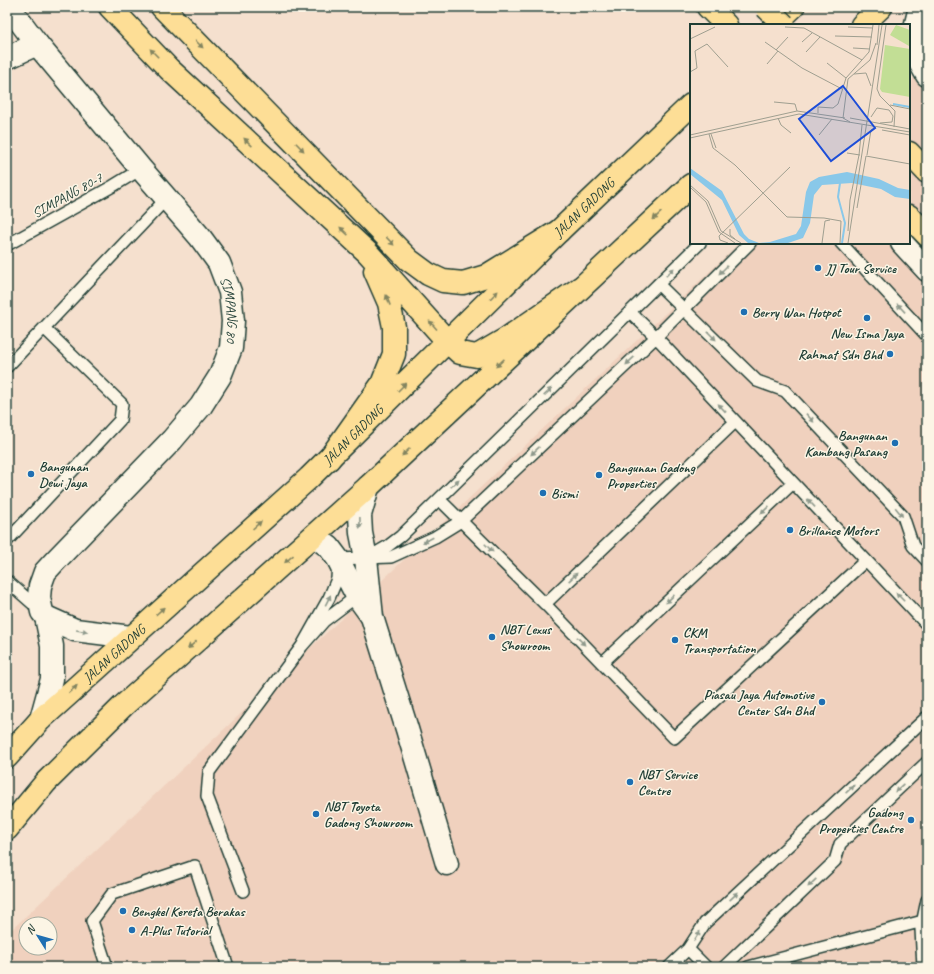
<svg xmlns="http://www.w3.org/2000/svg" width="934" height="974" font-family="Caveat,sans-serif">
<style>
.built{fill:#f0d1be;fill-rule:evenodd}
.lines{fill:none;stroke-linecap:round;stroke-linejoin:round}
.service-casing{stroke:#1f3d34;stroke-width:14}
.minor-casing{stroke:#1f3d34;stroke-width:25}
.primary-casing{stroke:#1f3d34;stroke-width:25}
.motorway-casing{stroke:#1f3d34;stroke-width:25}
.service{stroke:#fcf5e5;stroke-width:11}
.minor{stroke:#fcf5e5;stroke-width:22}
.primary{stroke:#fdde96;stroke-width:22}
.motorway{stroke:#fdde96;stroke-width:22}
.motorway-bridge-casing{stroke:#1f3d34;stroke-width:25;stroke-linecap:butt}
.motorway-bridge{stroke:#fdde96;stroke-width:22}
.oneway{fill:#838560}
.oneway2{fill:#8e998c}
.poi-dot{fill:#1f6fb2;stroke:#fcf5e5;stroke-width:1.5}
.labels{text-anchor:middle;stroke-width:3;stroke-linejoin:round;paint-order:stroke}
.street-label{font-size:14px;fill:#1f3d34;stroke:#fcf5e5}
.poi-label{font-size:14px;font-weight:bold;fill:#1f3d34;stroke:#fcf5e5;text-anchor:start}
.inset-river{fill:none;stroke:#89c8e9;stroke-width:2}
.inset-road{fill:none;stroke:#9f9f90;stroke-width:1}
.view{fill:#1d4ed8;fill-opacity:0.15;stroke:#1d4ed8;stroke-width:2}
.inset-edge{fill:none;stroke:#1f3d34;stroke-width:2}
</style>
<rect width="100%" height="100%" fill="#f5e0ce"/>
<filter id="ink" filterUnits="userSpaceOnUse"><feTurbulence type="fractalNoise" baseFrequency=".025" numOctaves="2"/><feDisplacementMap in="SourceGraphic" scale="8" xChannelSelector="R" yChannelSelector="G"/><feConvolveMatrix kernelMatrix="1 2 1 2 8 2 1 2 1" color-interpolation-filters="sRGB"/></filter>
<g filter="url(#ink)">
<path class="built" d="M927,66V967H7V934L740,243H909V83ZM26,924H50V948H26Z"/>
<g class="lines">
<defs>
<path id="service" d="M700,243L439,499L545,604L674,738L865,561
M841,243L927,336
M7,245L113,186L141,169
M658,284L757,381L785,391L903,516L913,546L927,561
M630,312L656,337L927,625
M7,367L167,198
M7,541L120,420L122,404L44,328
M369,557L388,546L401,536L439,499
M7,581L40,610
M545,604L735,422
M302,646L329,598L337,579L338,559L391,557L435,537L461,521L656,337L750,243
M602,663L793,483
M243,891L207,796L209,772L302,646L324,621L357,596
M688,949L706,967
M107,967L92,921L112,894L195,866L228,967
M669,967L688,949L705,923L927,717
M724,967L835,861L840,844L927,762
M748,967L923,921
M923,967L921,929L927,900"/>
<g id="minor">
<path id="s1" d="M9,7L37,44L141,169L200,237L219,263L230,292L233,321L231,348L220,376L201,406L172,440L56,560L45,572L40,586L39,598L42,612L46,617L75,630L131,637"/>
<path d="M920,7L913,36L919,61L927,75"/>
<path d="M7,58L37,44"/>
<path d="M902,243L927,270"/>
<path d="M368,487L360,515L361,533L366,558L372,617L407,729L447,864"/>
<path d="M314,536L329,547L338,559L357,596L370,614"/>
<path d="M41,719L52,679V646L46,617"/>
</g>
<g id="primary">
<path d="M774,25L793,7"/>
<path d="M862,25L881,7"/>
<path id="s2" d="M7,757L41,719L309,478L559,231L691,105"/>
<path d="M7,829L46,782L123,706L368,487L691,185"/>
</g>
<path id="motorway" d="M110,7L169,69L367,252L448,342L460,353L477,356L506,339L580,288
M162,7L409,260L428,274L443,281L463,283L486,276L559,231
M708,7L726,25
M909,153L927,172
M909,216L927,235
M329,459L382,384L394,354V327L389,303L375,271"/>
</defs>
<use href="#service" class="service-casing"/>
<use href="#minor" class="minor-casing"/>
<use href="#primary" class="primary-casing"/>
<use href="#motorway" class="motorway-casing"/>
<use href="#service" class="service"/>
<use href="#minor" class="minor"/>
<use href="#primary" class="primary"/>
<use href="#motorway" class="motorway"/>
<defs>
<path id="motorway-bridge" d="M766,7L784,25"/>
</defs>
<use href="#motorway-bridge" class="motorway-bridge-casing"/>
<use href="#motorway-bridge" class="motorway-bridge"/>
</g>
<defs><path id="oneway-solid" d="M-6-.8H1V-3.2L6.5 0L1 3.2V.8H-6Z"/></defs>
<g class="oneway">
<use href="#oneway-solid" transform="translate(199 44) rotate(45)"/>
<use href="#oneway-solid" transform="translate(154 53) rotate(-134)"/>
<use href="#oneway-solid" transform="translate(248 142) rotate(-137)"/>
<use href="#oneway-solid" transform="translate(300 147) rotate(46)"/>
<use href="#oneway-solid" transform="translate(657 216) rotate(137)"/>
<use href="#oneway-solid" transform="translate(344 231) rotate(-137)"/>
<use href="#oneway-solid" transform="translate(390 241) rotate(46)"/>
<use href="#oneway-solid" transform="translate(494 295) rotate(-45)"/>
<use href="#oneway-solid" transform="translate(388 300) rotate(-111)"/>
<use href="#oneway-solid" transform="translate(433 325) rotate(-132)"/>
<use href="#oneway-solid" transform="translate(500 363) rotate(137)"/>
<use href="#oneway-solid" transform="translate(402 387) rotate(-45)"/>
<use href="#oneway-solid" transform="translate(406 452) rotate(137)"/>
<use href="#oneway-solid" transform="translate(257 525) rotate(-42)"/>
<use href="#oneway-solid" transform="translate(289 559) rotate(139)"/>
<use href="#oneway-solid" transform="translate(160 611) rotate(-42)"/>
<use href="#oneway-solid" transform="translate(192 645) rotate(139)"/>
<use href="#oneway-solid" transform="translate(73 689) rotate(-42)"/>
</g>
<g class="oneway2">
<use href="#oneway-solid" transform="translate(723 270) rotate(135)"/>
<use href="#oneway-solid" transform="translate(670 272) rotate(-45)"/>
<use href="#oneway-solid" transform="translate(901 308) rotate(-133)"/>
<use href="#oneway-solid" transform="translate(712 336) rotate(45)"/>
<use href="#oneway-solid" transform="translate(630 361) rotate(137)"/>
<use href="#oneway-solid" transform="translate(548 392) rotate(-44)"/>
<use href="#oneway-solid" transform="translate(722 408) rotate(-133)"/>
<use href="#oneway-solid" transform="translate(810 418) rotate(47)"/>
<use href="#oneway-solid" transform="translate(535 451) rotate(137)"/>
<use href="#oneway-solid" transform="translate(455 483) rotate(-44)"/>
<use href="#oneway-solid" transform="translate(811 503) rotate(-133)"/>
<use href="#oneway-solid" transform="translate(765 510) rotate(137)"/>
<use href="#oneway-solid" transform="translate(899 512) rotate(51)"/>
<use href="#oneway-solid" transform="translate(360 523) rotate(89)"/>
<use href="#oneway-solid" transform="translate(428 540) rotate(153)"/>
<use href="#oneway-solid" transform="translate(489 548) rotate(45)"/>
<use href="#oneway-solid" transform="translate(573 577) rotate(-44)"/>
<use href="#oneway-solid" transform="translate(900 597) rotate(-134)"/>
<use href="#oneway-solid" transform="translate(670 599) rotate(137)"/>
<use href="#oneway-solid" transform="translate(328 600) rotate(-63)"/>
<use href="#oneway-solid" transform="translate(82 631) rotate(9)"/>
<use href="#oneway-solid" transform="translate(581 641) rotate(46)"/>
<use href="#oneway-solid" transform="translate(899 788) rotate(137)"/>
<use href="#oneway-solid" transform="translate(850 789) rotate(-43)"/>
<use href="#oneway-solid" transform="translate(812 883) rotate(136)"/>
<use href="#oneway-solid" transform="translate(734 896) rotate(-43)"/>
<use href="#oneway-solid" transform="translate(697 936) rotate(-58)"/>
</g>
</g>
<g class="poi-dot">
<circle cx="818" cy="268" r="4"/>
<circle cx="744" cy="312" r="4"/>
<circle cx="867" cy="318" r="4"/>
<circle cx="890" cy="354" r="4"/>
<circle cx="895" cy="443" r="4"/>
<circle cx="31" cy="474" r="4"/>
<circle cx="599" cy="475" r="4"/>
<circle cx="543" cy="493" r="4"/>
<circle cx="790" cy="530" r="4"/>
<circle cx="492" cy="637" r="4"/>
<circle cx="675" cy="640" r="4"/>
<circle cx="822" cy="702" r="4"/>
<circle cx="630" cy="782" r="4"/>
<circle cx="316" cy="814" r="4"/>
<circle cx="911" cy="820" r="4"/>
<circle cx="123" cy="911" r="4"/>
<circle cx="132" cy="930" r="4"/>
</g>
<g class="labels">
<g class="street-label">
<text transform="translate(67 195) rotate(-29)" y="5">SIMPANG 80-7</text>
<text dy="5" stroke="none"><textPath href="#s2" startOffset="797">JALAN GADONG</textPath></text>
<text dy="5" stroke="none"><textPath href="#s1" startOffset="380">SIMPANG 80</textPath></text>
<text dy="5" stroke="none"><textPath href="#s2" startOffset="473">JALAN GADONG</textPath></text>
<text dy="5" stroke="none"><textPath href="#s2" startOffset="149">JALAN GADONG</textPath></text>
</g>
<g class="poi-label">
<text x="826" y="273">JJ Tour Service</text>
<text x="752" y="317">Berry Wan Hotpot</text>
<text x="867" y="338" text-anchor="middle">New Isma Jaya</text>
<text x="882" y="359" text-anchor="end">Rahmat Sdn Bhd</text>
<text x="887" y="440" text-anchor="end">Bangunan<tspan x="887" dy="16">Kambang Pasang</tspan></text>
<text x="39" y="471">Bangunan<tspan x="39" dy="16">Dewi Jaya</tspan></text>
<text x="607" y="472">Bangunan Gadong<tspan x="607" dy="16">Properties</tspan></text>
<text x="551" y="498">Bismi</text>
<text x="798" y="535">Brillance Motors</text>
<text x="500" y="634">NBT Lexus<tspan x="500" dy="16">Showroom</tspan></text>
<text x="683" y="637">CKM<tspan x="683" dy="16">Transportation</tspan></text>
<text x="814" y="699" text-anchor="end">Piasau Jaya Automotive<tspan x="814" dy="16">Center Sdn Bhd</tspan></text>
<text x="638" y="779">NBT Service<tspan x="638" dy="16">Centre</tspan></text>
<text x="324" y="811">NBT Toyota<tspan x="324" dy="16">Gadong Showroom</tspan></text>
<text x="903" y="817" text-anchor="end">Gadong<tspan x="903" dy="16">Properties Centre</tspan></text>
<text x="131" y="916">Bengkel Kereta Berakas</text>
<text x="140" y="935">A-Plus Tutorial</text>
</g>
</g>
<g transform="translate(690 24)">
<rect width="220" height="220" fill="#f5e0ce"/>
<path d="M206,1L220,6L219,22L200,11Z" fill="#c2de95"/>
<path d="M195,21L220,25V73L192,68L190,65Z" fill="#c2de95"/>
<path d="M0,144L32,167L54,210L59,215L69,219L80,218L106,210L111,202L116,168L120,158L129,153L157,148L189,155L208,164L220,166V175L205,173L191,165L162,159L132,161L124,171L120,199L113,214L98,219H58L49,211L32,176L0,150Z" fill="#89c8e9"/>
<path class="inset-river" d="M203,80L220,83M150,159L148,173L155,199L152,219"/>
<path class="inset-road" d="M196,1L187,65L190,72L205,87L204,103M95,3L114,4L172,36M158,3L183,4M145,12L182,13M0,15L25,3M75,18L112,44L152,65M112,18L122,9M187,21L189,1M163,24L180,25M86,26L98,13M116,28L130,13M137,39L156,54M77,40L88,27M0,48L7,44L5,27L17,20L38,43M164,50L176,49L181,62M84,78L105,80L107,87M200,81L220,85M128,89V83L143,84L148,80L156,54L179,28L183,1M181,93L187,84L199,86L203,92L202,98L190,99M88,94L91,101L101,109M160,94L220,105M160,98L153,94L158,55L180,36L186,19M192,106L220,111M19,110L23,124L45,141L97,193L134,194L151,197L150,219M21,110L26,124M0,111L107,87L155,94M129,111L142,95M0,114L109,90L220,108M157,129L170,131M169,131L172,101M177,131L181,106L186,103M176,132L220,140M0,161L18,177L31,207L51,219M0,163L16,178L29,208L45,219M167,184L176,132M40,205V211L45,215M158,207L160,176L169,131M29,212L100,143M29,212L30,216L38,219M132,219L135,197L140,196M158,219L192,1"/>
<path class="view" d="M153,62L185,104L141,137L109,95Z"/>
<rect width="220" height="220" class="inset-edge"/>
</g>
<rect width="934" height="974" fill="none" stroke="#fcf5e5" stroke-width="24"/>
<rect x="12" y="12" width="910" height="950" fill="none" stroke="#1f3d34" stroke-width="1.5" filter="url(#ink)"/>
<g transform="translate(38 936) rotate(307)"><circle r="19" fill="#fcf5e5" stroke="#a4ab9e"/>
<path d="M0-3L7 15L0 10L-7 15Z" fill="#1f6fb2"/>
<text y="-6" font-size="11" font-weight="bold" text-anchor="middle" fill="#1f3d34">N</text>
</g>
</svg>
